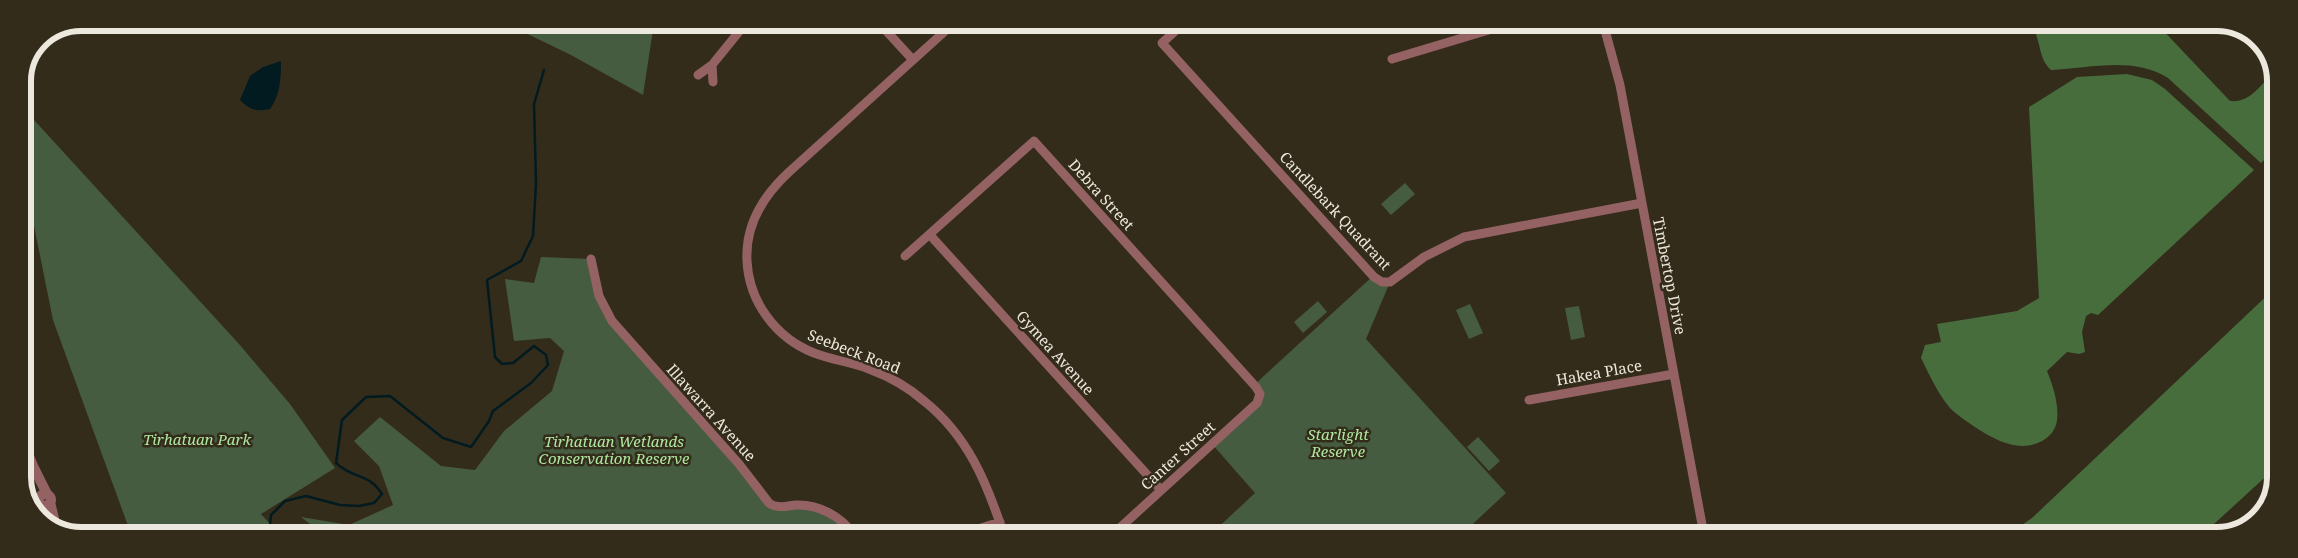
<svg xmlns="http://www.w3.org/2000/svg" width="2298" height="558" font-family="'Noto Serif',serif">
<style>
.green{fill:#455c40}
.forest{fill:#476d3d}
.water{fill:#021b21}
.lines{fill:none;stroke-linecap:round;stroke-linejoin:round}
.stream{stroke:#021b21;stroke-width:2.5}
.minor{stroke:#946263;stroke-width:9}
.tertiary{stroke:#946263;stroke-width:10}
.labels{text-anchor:middle;stroke-width:5;stroke-linejoin:round;paint-order:stroke}
.street-label{font-size:15px;fill:#ede8dd;stroke:#342c1b}
.park-label{font-size:15px;font-style:italic;fill:#aee8a0;stroke:#342c1b}
.rim{fill:none;stroke:#ede8dd;stroke-width:6}
</style>
<rect width="100%" height="100%" fill="#342c1b"/>
<path class="green" d="M505,23H654L643,95L571,55Z
M24,109L239,344L290,404L335,468L261,514L279,534H131L53,320L23,171Z
M1405,183L1415,194L1391,215L1381,204Z
M541,257L591,259L603,306L769,503L819,509L854,535L323,534L301,517L349,525L393,505L379,466L354,441L380,417L441,466L475,470L504,431L552,391L564,351L550,338L514,341L505,279L534,283Z
M1373,276L1390,282L1366,339L1506,493L1461,535H1210L1255,493L1212,444L1257,403L1254,385Z
M1318,301L1327,312L1303,333L1294,322Z
M1470,304L1483,333L1469,339L1456,310Z
M1579,306L1585,337L1571,340L1565,308Z
M1478,437L1500,461L1489,471L1467,447Z"/>
<path class="forest" d="M2030,24H2157L2230,101C2250,103 2260,86 2273,72L2275,77V149L2261,163L2168,78C2134,56 2089,68 2051,70C2037,58 2042,38 2030,24Z
M2127,74L2152,80L2165,89L2254,170L2098,315L2091,313L2086,316L2082,332L2085,352L2079,354L2067,352L2047,371C2053,386 2059,404 2057,420C2056,429 2050,437 2042,441C2020,453 1997,441 1978,429C1969,423 1958,416 1950,408C1938,394 1930,376 1921,358L1925,345L1941,342L1937,324L2017,311L2039,298L2029,107L2077,77Z
M2275,288L2274,469L2202,535H2007L2032,518Z"/>
<path class="water" d="M281,61C281,79 280,95 270,109C256,112 250,110 240,100L250,76L263,67Z"/>
<g class="lines">
<path class="stream" d="M269,534L271,515L285,501L306,496L340,505L359,506L374,503L382,494C368,472 354,480 336,463L342,420L366,397L390,396L443,438L471,447L489,421L493,411L531,383L548,365L546,355L534,346L513,363L502,364L495,357L487,280L521,261L533,236L536,183L534,104L544,70"/>
<path class="minor" d="M879,23L913,60
M954,23L789,172C763,196 745,225 747,261C749,302 776,338 814,353C832,360 851,362 869,369C888,376 908,387 924,401C968,436 987,483 1004,535
M1184,23L1162,43L1374,277L1382,282H1390L1424,257L1464,237L1642,203
M1603,23L1620,85L1704,535
M1392,59L1512,23
M712,65L713,82
M698,75L712,65L746,23
M930,235L1161,490
M905,256L1034,141L1256,387L1260,394L1257,403L1112,535
M591,259L599,296L612,321L739,464L769,503C777,509 786,506 796,505C818,504 841,516 854,535
M1529,400L1674,374
M31,503L38,500
M959,535L1000,522"/>
<path class="tertiary" d="M23,441L33,466L47,494
M39 500a6 6 0 1 1 12 0a6 6 0 1 1-12 0Z
M50,502L56,527"/>
</g>
<g class="labels">
<g class="street-label">
<text transform="translate(1101 195) rotate(48)" y="5">Debra Street</text>
<text transform="translate(1335 211) rotate(47)" y="5">Candlebark Quadrant</text>
<text transform="translate(1669 276) rotate(79)" y="5">Timbertop Drive</text>
<text transform="translate(854 352) rotate(21)" y="5">Seebeck Road</text>
<text transform="translate(1055 353) rotate(48)" y="5">Gymea Avenue</text>
<text transform="translate(1599 373) rotate(-10)" y="5">Hakea Place</text>
<text transform="translate(711 413) rotate(48)" y="5">Illawarra Avenue</text>
<text transform="translate(1178 456) rotate(-42)" y="5">Canter Street</text>
</g>
<g class="park-label">
<text x="1338" y="440">Starlight<tspan x="1338" dy="17">Reserve</tspan></text>
<text x="197" y="445">Tirhatuan Park</text>
<text x="614" y="447">Tirhatuan Wetlands<tspan x="614" dy="17">Conservation Reserve</tspan></text>
</g>
</g>
<path d="M0 0H2298V558H0ZM81 31H2217A50 50 0 0 1 2267 81V477A50 50 0 0 1 2217 527H81A50 50 0 0 1 31 477V81A50 50 0 0 1 81 31Z" fill="#342c1b" fill-rule="evenodd"/>
<path class="rim" d="M81 31H2217A50 50 0 0 1 2267 81V477A50 50 0 0 1 2217 527H81A50 50 0 0 1 31 477V81A50 50 0 0 1 81 31Z"/>
</svg>
